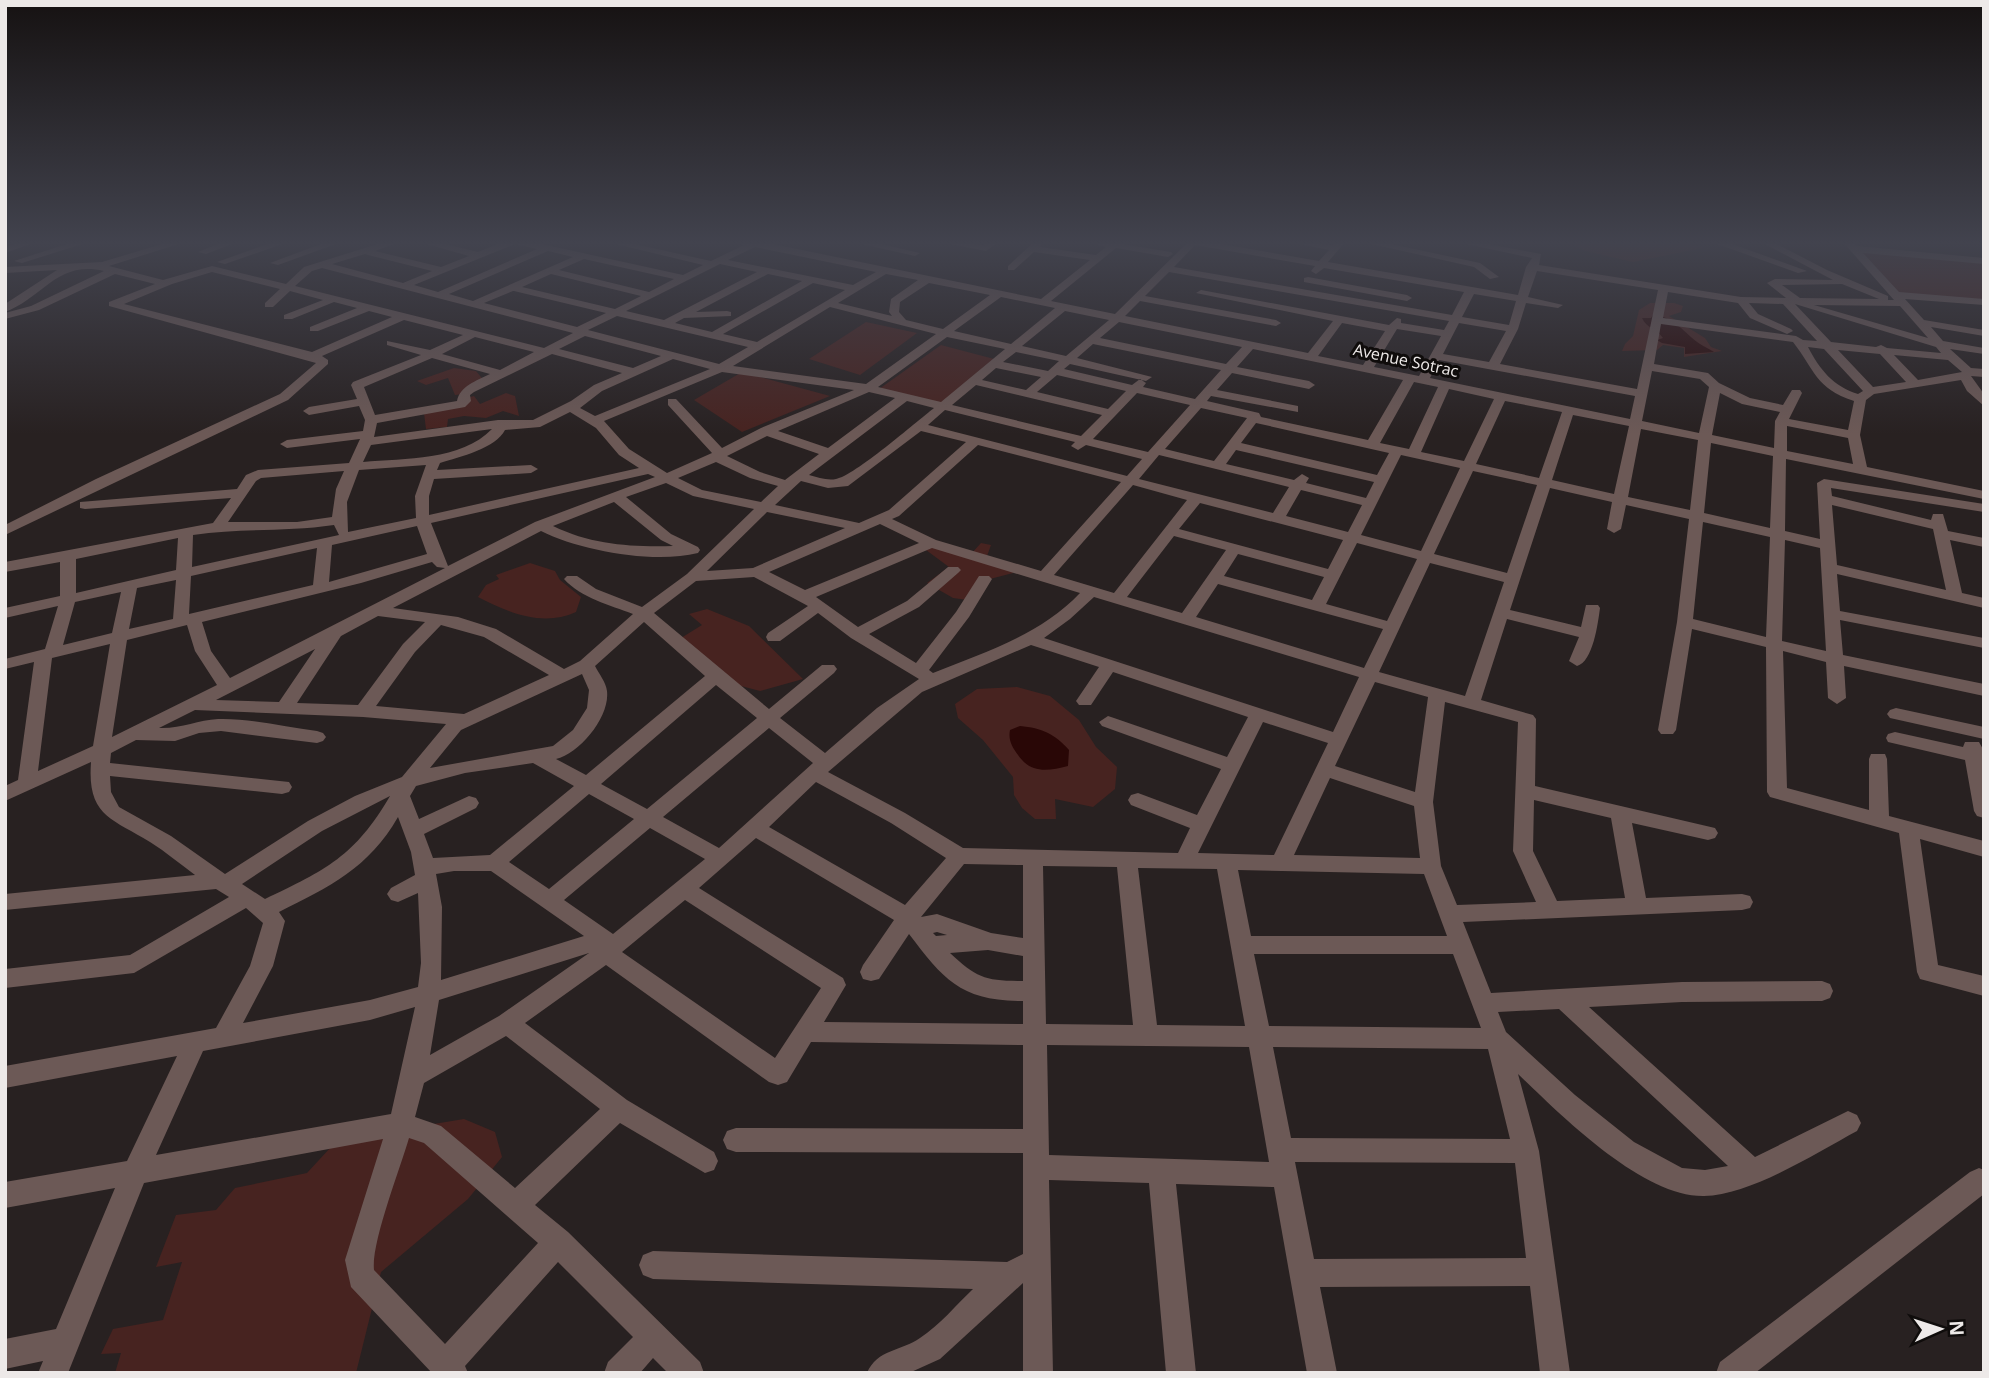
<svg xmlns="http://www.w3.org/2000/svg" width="1989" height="1378" font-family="'Open Sans',sans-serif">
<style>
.green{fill:#472320}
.water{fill:#290706}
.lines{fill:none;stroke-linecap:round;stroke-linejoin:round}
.minor{fill:#6c5956;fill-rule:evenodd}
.labels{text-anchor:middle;stroke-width:6;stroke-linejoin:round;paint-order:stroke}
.far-street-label{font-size:16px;fill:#ede9e8;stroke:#0f0c0b}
</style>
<rect width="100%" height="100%" fill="#282121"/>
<path class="green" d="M1568,241H1685L1703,248L1633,262L1585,251Z
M1858,250L1984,262V300L1898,294Z
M1650,303H1674L1683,306L1681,312L1669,316L1705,338L1711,347L1722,351L1684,357V348L1663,345L1657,350L1622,351L1625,344L1633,336L1639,310Z
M866,322L917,333L860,375L809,359Z
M941,345L998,360L940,404L879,389Z
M454,368L476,371L486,383L464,394L455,395L448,378L426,385L417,381Z
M742,372L830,396L742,432L694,400Z
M506,393L515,396L519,416L503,411L486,418L464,416L448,419L447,427L426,429L424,413C442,410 457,399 474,396L480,404Z
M981,543L991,545L987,556L1015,567L1013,573L990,579L975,601L953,598L927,583L949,567L926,550L940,544L971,554Z
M530,563L555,571L560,580L581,597L576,612C543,627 509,613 478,597L486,585L499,579L496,575Z
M707,609L749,626L803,679L760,691L707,677L673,643L702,625L689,614Z
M1017,687L1050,696L1079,720L1096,747L1117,767L1115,789L1093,807L1055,799L1056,819H1035L1022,808L1014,795L1013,777L983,740L958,718L955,704L977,689Z
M464,1119L495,1132L502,1157L468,1199L381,1272L356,1373H115L121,1353L101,1354L113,1329L163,1320L182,1262L156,1267L176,1215L216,1210L235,1188L307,1173L331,1147L373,1134Z"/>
<path class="water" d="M1653,315C1674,316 1685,334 1700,344C1704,347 1710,349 1714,352L1685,354V347L1662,343L1657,340L1663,338C1657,329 1646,328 1642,318H1651Z
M1020,726C1042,728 1055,734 1069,750L1068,766C1048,771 1031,774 1018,755C1012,747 1008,740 1010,730Z"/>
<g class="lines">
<path class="minor" d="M24,241H39L5,253V247Z
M76,241H92L22,263L14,261Z
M172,241H188L109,266L163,280L212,266L286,284L304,267L387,241H402L375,251L441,267L469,256L416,241H433L478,252L505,241H528L683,275L703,265L603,241H621L711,261L744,245L735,241H758L1041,299L1090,260L1034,252L1014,270H1008V266L1035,241H1044L1040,247L1096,255L1106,247L1083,241H1124L1122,244L1171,252L1173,254L1168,257L1116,248L1051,301L1115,314L1186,244L1182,241H1204L1319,261L1329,250L1290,242L1333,245L1336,241H1346L1328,262L1518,295L1526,267L1532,258L1452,241H1473L1541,254L1539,265L1741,297L1786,298L1767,283L1775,279L1833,280L1759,241H1771L1827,270L1888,296V300H1894L1842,241H1852L1857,246L1984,258V264L1863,253L1899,292L1984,299V305L1905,299L1924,320L1984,330V336L1931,327L1943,341L1984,348V354L1950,349L1971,368L1984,369V377L1971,376L1984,394V406L1967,391L1961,380L1874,394L1866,400L1860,435L1867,467L1984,491V499L1786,459L1785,531L1820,539L1817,483L1824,479L1984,504V512L1831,488L1832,496L1931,520L1933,514H1943L1948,531L1984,538V547L1950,540L1962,593L1984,598V608L1837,574L1840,611L1984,638V648L1840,620L1843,655L1984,684V696L1844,666L1846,698L1837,704L1828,698L1826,662L1783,651L1787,788L1869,810V759L1871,754H1885L1887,759L1889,816L1984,841V857L1920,839L1938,965L1984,976V996L1920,979L1917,972L1899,833L1770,797L1767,792L1766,647L1692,629L1676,730L1673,734H1661L1658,730L1677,622L1689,519L1626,505L1621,529L1614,533L1607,529L1612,502L1550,488L1510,610L1581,627L1586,605H1598L1600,608C1598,623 1593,662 1577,666L1569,661L1579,637L1507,619L1481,700L1533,715L1536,719L1535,786L1715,828L1718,833L1715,838L1708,840L1632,823L1646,898L1742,894L1750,896L1753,902L1750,908L1742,910L1463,922L1491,993L1682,982L1822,981L1830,984L1833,991L1830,998L1822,1001L1682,1002L1589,1007L1755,1157L1848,1111L1857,1115L1861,1123L1857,1131C1816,1153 1751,1195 1704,1196C1642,1197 1561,1115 1518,1074L1539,1151L1570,1373H1540L1530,1286L1320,1287L1337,1373H1307L1274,1187L1176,1184L1196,1373H1166L1149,1183L1049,1180L1053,1373H1023V1283L940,1359L909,1373H867C877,1349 902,1351 920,1338C940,1325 956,1305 973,1289L653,1279L643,1275L639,1265L643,1255L653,1251L1007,1262L1023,1254V1153L736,1152L727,1149L723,1140L727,1131L736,1128L1023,1129V1045L811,1042L787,1082L778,1085L769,1082L606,965L525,1023L627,1100L714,1152L718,1161L714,1170L705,1173L620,1123L535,1205L568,1232L700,1362L704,1373H668L653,1358L640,1373H604L608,1362L633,1337L558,1262L465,1366L468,1373H432L351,1287L345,1260L383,1139L144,1183L68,1373H38L43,1361L5,1369V1339L56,1329L115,1188L5,1208V1182L127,1161L177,1056L5,1088V1066L216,1028L250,966L263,923L246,908L134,973L5,988V969L130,955L229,897L216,889L5,910V894L195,875C180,864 166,852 150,842C111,818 87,816 91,762L5,801V786L18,780L34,662L5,669V659L45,649L58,606L5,618V608L60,596V562L5,572V562L213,523L231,498L85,509L80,508V502L237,489L246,475L258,470L349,463L360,439L287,448L280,444L287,440L363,431L365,420L359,406L309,415L303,411L309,407L357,399L351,385L353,382L421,355L387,345V341L430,350L463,335L404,320L322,356L328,360V364L288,400L5,535V525L96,479L280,394L316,363L109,306V302L155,284L115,274L39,310L5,319V313L31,306L104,271C57,260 43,298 5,312V304L57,270L5,273V267L102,262ZM515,244L537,249L438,292L414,285ZM1195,245L1315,266L1311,271L1316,274L1324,268L1464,292L1452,315L1174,267ZM755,247L876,272L853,285L728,260ZM548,251L573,257L473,301L449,294ZM365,254L368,255L432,271L403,283L332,264ZM584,259L674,279L649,292L559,270ZM720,264L757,272L664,320L626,311ZM322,268L573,333L544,348L295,286L312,271ZM1537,271L1658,290L1637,389L1500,364L1518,329L1526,303L1558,308L1563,305L1528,297ZM212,272L280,289L265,303V307H273L290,291L323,300L284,315V319H292L334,302L357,308L310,327V331H318L369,311L392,317L312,352L124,304L172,284ZM1169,272L1449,321L1444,330L1401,323V319L1397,318L1389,325L1201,290L1196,293L1333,321L1308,353L1125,316L1140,301L1276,326L1281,323L1276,320L1145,296ZM551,274L641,296L615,309L522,287ZM768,274L802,281L712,332L675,323L684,318L731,316V312L727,311L696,312ZM886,274L918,280L891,299L889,312L892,316L838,303ZM813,283L845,290L757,342L723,334ZM929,283L990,295L943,329L906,320L899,312L900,302ZM1842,284L1879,299L1800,298L1782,285ZM513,291H514L606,313L577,327L484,303ZM1668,292L1738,303L1750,318L1787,334L1793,331L1791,329L1758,314L1749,303L1783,304L1817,341L1803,340L1796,336L1663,318ZM1474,294L1516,301L1509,325L1462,317ZM1001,297L1055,308L1011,344L954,331ZM1795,304L1936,347L1941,353L1887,348L1881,345L1876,347L1831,342ZM1814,305L1900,306L1928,338ZM830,307L936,334L866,384L733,366ZM1065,311L1109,320L1066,356L1022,346ZM617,316L748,347L719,364L588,330ZM1119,322L1242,347L1226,364L1100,338ZM1342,323L1385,331L1363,365L1318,356ZM1459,323L1506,331L1489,362L1443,354ZM1661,324L1793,342C1815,370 1815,388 1854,401L1848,430L1789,419L1802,393L1800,390H1792L1783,405L1750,398L1719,383L1708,373L1654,364ZM1397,329L1441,336L1419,376L1374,367ZM585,336L661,356L633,368L559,349ZM475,337L534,352L500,370L442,354ZM947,337L1005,349L941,402L878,387ZM1093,344L1221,370L1195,399L1143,387L1146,383L1140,379L1132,385L1064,369L1070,364L1146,381L1152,377L1077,358ZM1808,347L1824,349L1863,391L1858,394C1833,386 1820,370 1808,347ZM1253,349L1403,380L1368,440L1261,417L1259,413L1207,401L1211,396L1298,412V406L1217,390L1232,373L1309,389L1315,385L1309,381L1237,367ZM1838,350L1880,354L1906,382L1873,387ZM1016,352L1059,361L1048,371L1003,362ZM552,354L622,373L594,385L571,401L533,420H498L374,437L377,423L465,407L471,401L470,395L474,392ZM1894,355L1948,360L1962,372L1918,380ZM432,358L490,374C476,381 460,386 457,401L375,415L364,387ZM673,359L710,369L595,416L580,408L602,391ZM1439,360L1635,396L1630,419L1430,378ZM996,368L1041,377L1026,390L982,380ZM1652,371L1700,379L1709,387L1699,433L1642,421ZM722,372L854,390L761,428L722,448L676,399H668V405L712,453L667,473L629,449L604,421ZM1057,375L1126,391L1108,409L1037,392ZM1414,382L1438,387L1409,449L1380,443ZM976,385L1102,415L1081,436L952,405ZM1449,389L1494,399L1464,461L1421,452ZM869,392L895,398L828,448L778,431ZM1137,393L1190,405L1148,452L1093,439ZM1720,393L1742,404L1780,412L1775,421L1774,448L1712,435ZM907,401L934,408C916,422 854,476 836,479C827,481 818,477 809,475ZM1505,401L1562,412L1539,478L1476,464ZM1201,408L1247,418L1214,461L1165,449ZM945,410L1075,442L1071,446L1078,450L1086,445L1142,459L1127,476L928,425ZM570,412L596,428L619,455L639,468L429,515V496L434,479L531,473L538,469L531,465L437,470L440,463C460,457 496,448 505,430L540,427ZM1573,415L1629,426L1614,494L1552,480ZM1256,423L1389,453L1377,475L1241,443ZM1787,426L1848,438L1853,464L1787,451ZM492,429C461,461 405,458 363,462L371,445ZM1641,429L1698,440L1690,510L1628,497ZM921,431L966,442L889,510L859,523L775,505L801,481L828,488L848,486ZM767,436L819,454L785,480L760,472L727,456ZM1711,443L1773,456L1770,528L1704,513ZM978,445L1121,482L1041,571L936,540L892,519L899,516ZM1236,450L1374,482L1366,498L1306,483L1309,478L1302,474L1294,480L1226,464ZM1159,455L1289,487L1273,513L1139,479ZM1401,455L1460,468L1421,551L1361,535ZM716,462L750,478L778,486L761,502L702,490L678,478ZM426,465L415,496L416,518L348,532L347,502L359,470ZM344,471L336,489L332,517L297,522H228L256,481L261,478ZM1473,471L1537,485L1507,573L1434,554ZM648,474L655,477L535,522L448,566L431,523ZM666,483L693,496L754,509L687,574L642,607L596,589L577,576H567L564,579C581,598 610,605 633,614L580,661L564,669L496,629L458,617L393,608L541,531C581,551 654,564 698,553L700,550L698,547L671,534L626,497ZM1133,485L1187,500L1114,593L1054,575ZM1301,490L1362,505L1348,532L1286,516ZM614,502L661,540L673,546C631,547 592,545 553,526ZM1200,503L1343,540L1328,569L1179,529ZM1832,505L1933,529L1946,590L1837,565ZM767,512L845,528L753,568L707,571ZM1703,522L1770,537L1766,637L1693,619ZM880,524L919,543L805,590L769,572ZM334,525L339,535L192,567L193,535C240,528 287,532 334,525ZM417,526L427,554L329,582L332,545ZM1174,536L1226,550L1182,613L1127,597ZM178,538L176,570L76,593V559ZM1785,540L1820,548L1826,651L1782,641ZM1357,543L1417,559L1387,621L1326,604ZM317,548L313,585L189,614L191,576ZM932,548L1080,593C1040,635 986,652 933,673L929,670L969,617L992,579L989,576H979L956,612L916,663L869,634L919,607L958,573L961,570L958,567H948L907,601L858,627L816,597ZM1238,554L1324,577L1312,600L1224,576ZM432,562L437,567L445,568L230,678L211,651L202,622L361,583ZM1430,563L1504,582L1465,696L1379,672ZM754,577L808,606L768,633L766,637L768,641H780L818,613L851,638L919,679L877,708L825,753L780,718L834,673L837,669L834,665H822L769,709L654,613L696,581ZM176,580L173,619L129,629L137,588ZM1218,584L1383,629L1364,668L1196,617ZM121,592L112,633L63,645L75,602ZM1094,597L1359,677L1333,732L1044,638L1070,619ZM378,616L425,622L403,644L358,705L297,703L341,636ZM644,622L705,676L586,775L556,759C580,753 610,717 607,691C606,682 599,674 595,666ZM187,625L195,651L217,685L112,737L127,640ZM441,625L484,637L549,675L464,714L376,706L415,652ZM110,644L93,746L38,771L52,658ZM1031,645L1099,667L1076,701L1079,705H1091L1113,672L1248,717L1227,757L1114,718L1108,716L1099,722L1102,726L1221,769L1197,815L1138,793L1131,795L1128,800L1131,805L1190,828L1178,853L963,848L905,813L828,772L922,692ZM315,649L279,702L216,700ZM582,674L589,690L587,708L573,730L553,746L430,768L461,730ZM1375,682L1428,697L1415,792L1335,766ZM716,685L757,718L647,809L601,784ZM1445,702L1518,722L1513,851L1536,902L1457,905L1441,866L1433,802ZM195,710L363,717L446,724L402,777L355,796L308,821L225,874L171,836L119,807L111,792L110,776L282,794L289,792L292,787L289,782L110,763L111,753L136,740L175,741L199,733L221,731L317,743L323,741L326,737L323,733L317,731C285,727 250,718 218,719C198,720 180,729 159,728ZM1263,722L1328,743L1274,855L1198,853ZM769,728L813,763L719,848L663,817ZM533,763L574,786L490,855L433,858L424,834L476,808L479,803L476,798L469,796L419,819L410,796L416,786L465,773ZM1330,778L1414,806L1420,858L1294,855ZM816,782L891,823L946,858L905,905L769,827ZM589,794L634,819L549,889L509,862ZM390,796C355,856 326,870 265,899L242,884L322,831ZM1534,800L1611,818L1625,898L1557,901L1533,851ZM398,817L411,852L415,875L391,888L387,894L391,900L398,902L418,893L421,963L418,987L370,1000L243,1023L273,966L285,921L279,912C329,887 369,868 398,817ZM650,828L705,859L613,934L564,900ZM756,838L894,920L863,965L860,972L863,979L871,981L879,979L909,934C944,980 961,1001 1023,1001V1024L824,1022L846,985L843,978L699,888ZM964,864L1023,865V938L991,933L937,914L921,917ZM1043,866L1117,867L1133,1025L1046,1024ZM1138,868L1217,869L1245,1026L1157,1025ZM1238,870L1424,874L1447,936H1251ZM454,871H491L584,936L441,980L442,907L436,874ZM685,900L821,988L775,1058L622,952ZM937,932L947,935L936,936L933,933ZM988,950L1023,956V981C985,981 977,978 950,953ZM589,953L499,1016L430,1055L439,1000ZM1254,954H1453L1481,1028L1269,1026ZM415,1007L391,1114L156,1155L203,1051L370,1020ZM1559,1009L1728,1166L1705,1170L1682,1168L1634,1142L1575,1095L1506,1032L1498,1012ZM506,1036L600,1109L515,1188L441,1126L415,1117L424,1083ZM1047,1045L1249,1047L1269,1162L1049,1155ZM1273,1047L1488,1049L1510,1139L1291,1138ZM409,1138L424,1143L538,1243L445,1344L374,1270C371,1243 400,1169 409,1138ZM1295,1162L1515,1163L1526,1258L1314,1259Z
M225,241H240L206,254L198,252Z
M276,241H291L225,264L217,262Z
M329,241H344L278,265L270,263Z
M848,241H868L920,253L915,256Z
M935,241L984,245L989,241H1000L986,251Z
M1358,241H1377L1480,263L1499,277L1490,279L1474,267Z
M1709,241H1724L1807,271L1798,273Z
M1973,241H1984V245L1975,243Z
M1308,277L1407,295L1412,298L1407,301L1304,282V278Z
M1896,708L1984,727V739L1890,718L1887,714L1890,710Z
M1895,732L1963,747L1965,742H1979L1984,751V818L1977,816L1974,811L1965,760L1888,742L1886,738L1888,734Z
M1979,1168L1984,1170V1194L1755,1373H1716L1720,1362L1970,1172Z"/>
</g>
<linearGradient id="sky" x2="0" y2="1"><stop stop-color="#161212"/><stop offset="0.56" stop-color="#42434e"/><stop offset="1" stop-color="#42434e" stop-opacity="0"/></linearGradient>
<rect width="1989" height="434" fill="url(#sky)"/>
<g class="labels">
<g class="far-street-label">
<text transform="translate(1406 360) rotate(12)" y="6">Avenue Sotrac</text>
</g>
</g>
<rect width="1989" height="1378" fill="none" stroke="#ede9e8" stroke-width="14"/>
<g transform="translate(1940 1329) rotate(87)" stroke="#0f0c0b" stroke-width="5" paint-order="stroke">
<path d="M0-5L12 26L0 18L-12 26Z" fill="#ede9e8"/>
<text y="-10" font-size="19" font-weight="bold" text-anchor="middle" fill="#ede9e8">N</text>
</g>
</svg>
